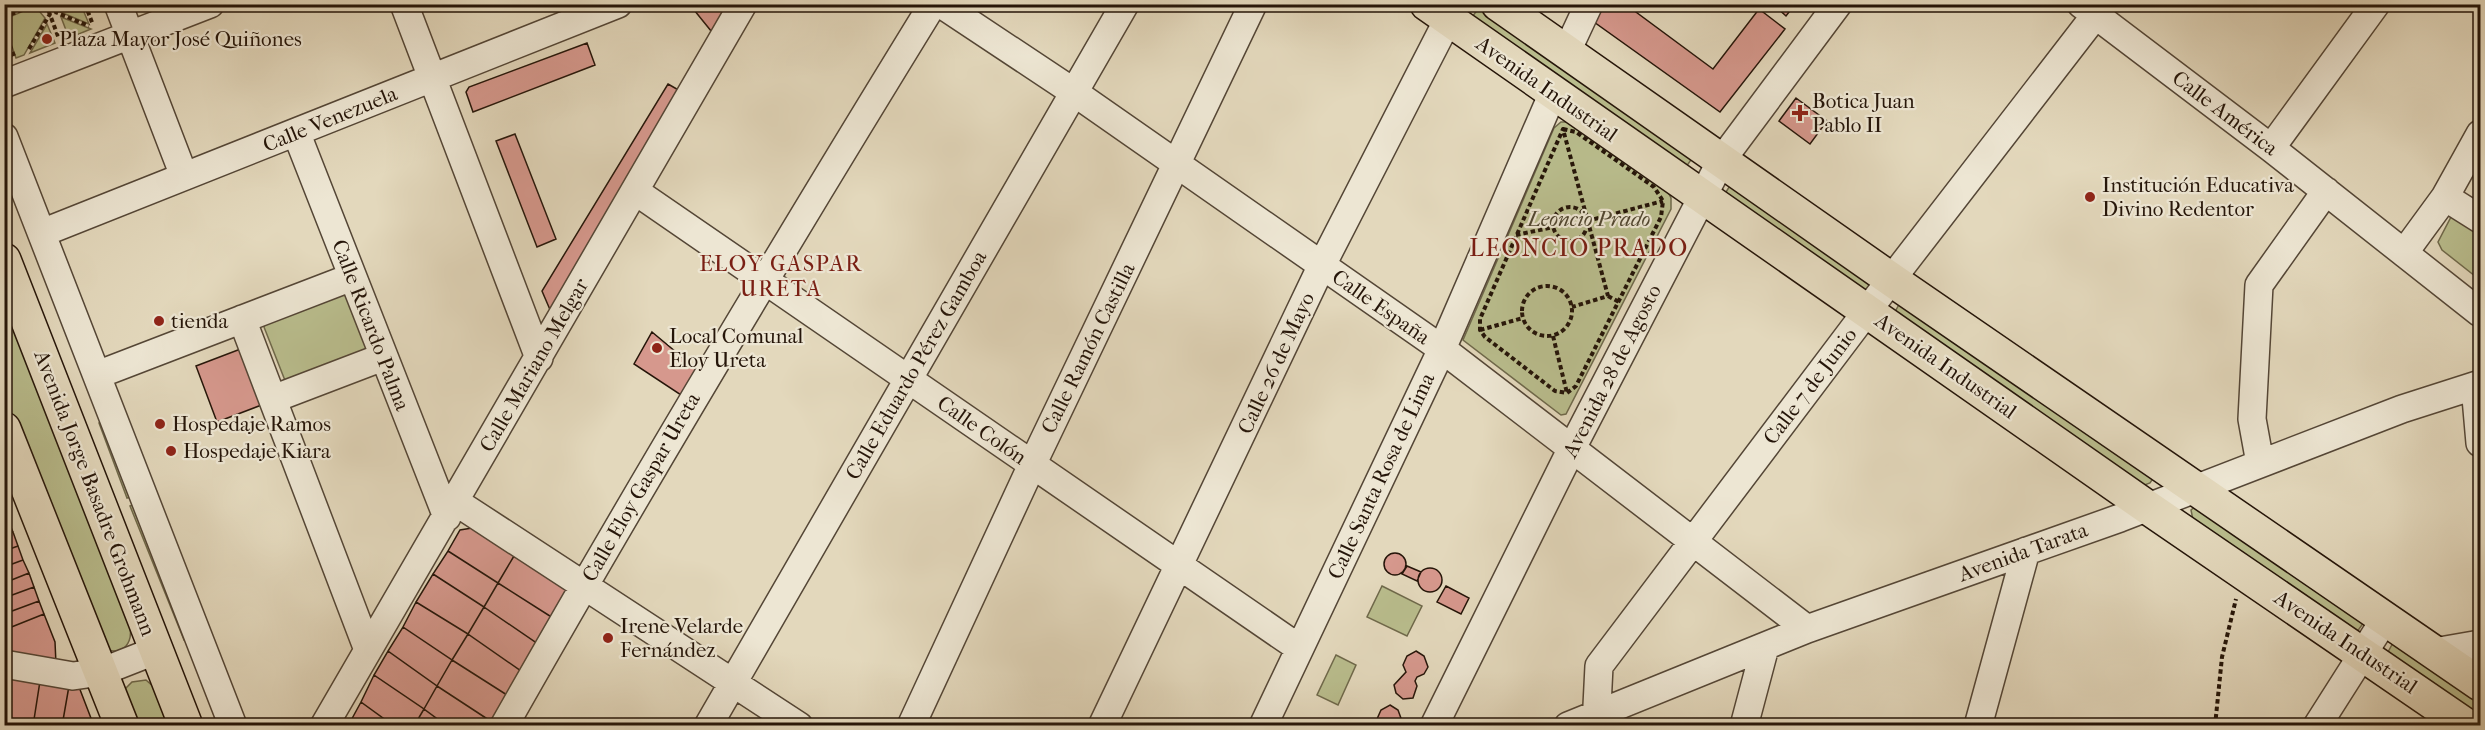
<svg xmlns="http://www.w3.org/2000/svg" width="2485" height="730" font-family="'IM FELL French Canon',serif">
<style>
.green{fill:#b9bd8d;stroke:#6f694b;stroke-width:1.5}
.building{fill:#d6988d;stroke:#251509;stroke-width:1.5}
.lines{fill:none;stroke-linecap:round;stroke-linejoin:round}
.minor-casing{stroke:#544636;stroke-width:30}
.major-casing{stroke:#251509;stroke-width:36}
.highway-casing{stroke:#251509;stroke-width:36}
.path{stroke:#251509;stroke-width:4;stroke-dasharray:4.5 3;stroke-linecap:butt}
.minor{stroke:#ede6d3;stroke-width:27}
.major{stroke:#e3d8bc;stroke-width:33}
.highway{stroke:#e3d8bc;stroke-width:33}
.poi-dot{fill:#8f2418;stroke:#ede6d3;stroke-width:2}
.labels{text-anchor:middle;stroke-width:4.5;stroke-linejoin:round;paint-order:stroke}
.poi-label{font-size:21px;fill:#251509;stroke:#ede6d3;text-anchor:start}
.street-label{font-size:21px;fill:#251509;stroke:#ede6d3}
.park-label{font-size:21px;font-style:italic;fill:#514731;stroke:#ede6d3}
.neighbourhood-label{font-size:22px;letter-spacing:1.5px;fill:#7a1f14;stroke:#ede6d3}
.quarter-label{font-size:24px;letter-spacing:1.5px;fill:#7a1f14;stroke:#ede6d3}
</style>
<rect width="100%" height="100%" fill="#e3d8bc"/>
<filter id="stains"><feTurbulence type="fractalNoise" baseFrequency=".00333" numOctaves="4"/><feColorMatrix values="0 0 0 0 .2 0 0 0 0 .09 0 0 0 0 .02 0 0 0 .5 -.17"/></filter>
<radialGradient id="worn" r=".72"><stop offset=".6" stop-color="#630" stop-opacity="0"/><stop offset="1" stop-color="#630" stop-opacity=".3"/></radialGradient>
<path class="green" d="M5,4H34V5L5,16Z
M59,5H81L89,24L58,11Z
M35,6L45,18L24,55L16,58L5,27V19Z
M1485,8L1693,157L1686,167L1472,17L1478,9Z
M61,17L91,29L69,38Z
M47,24L55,43L30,53Z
M1561,122H1570L1667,190L1671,198V209L1566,414L1561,415L1463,340L1554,128Z
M1731,184L1877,279L1872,295L1727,200L1726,192Z
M2459,215L2480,229V280L2442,250L2438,242L2451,217Z
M346,289L373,343L367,356L286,383L264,327L267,320Z
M1901,301L2154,477L2150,483L2142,486L1896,317V310Z
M4,303L129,624C137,650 110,662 96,638L5,403Z
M102,420L135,496L127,498L99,423Z
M138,503L190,637L184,640L130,506Z
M2197,505L2364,622L2357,632L2193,520L2191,510Z
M1382,586L1422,606L1407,636L1367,617Z
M2394,641L2480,697V720L2390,656L2388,652Z
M1336,655L1356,665L1338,705L1317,695Z
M146,680L156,689L171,725H132L124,690L132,682Z"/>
<path class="building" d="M728,4L720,42L690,5Z
M1602,4H1625L1713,69L1759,9L1785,29L1720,112L1594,22Z
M1773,4H1804L1799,11L1793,7L1786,16Z
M587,43L595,65L473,112L466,92L469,87Z
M668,84L689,96L551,312L542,291Z
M1796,98L1827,121L1810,144L1779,121Z
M515,134L556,239L537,247L496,141Z
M652,332L701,373L684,397L634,364Z
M251,345L272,401L217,422L196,366Z
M4,511L13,532L4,535Z
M472,528L514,556L498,583L448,551L460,530Z
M13,532L18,546L4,551V535Z
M18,546L23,560L4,567V551Z
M448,551L498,583L484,607L433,574Z
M1384 564a11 11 0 1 1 22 0a11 11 0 1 1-22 0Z
M514,556L565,587L567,594L553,618L498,583Z
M23,560L29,573L4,583V567Z
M1407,566L1421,572L1417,581L1402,574Z
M1418 580a12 12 0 1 1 24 0a12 12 0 1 1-24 0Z
M29,573L34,587L4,598V583Z
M433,574L484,607L468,634L416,602Z
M498,583L553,618L538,644L484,607Z
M1446,586L1469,598L1461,614L1437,602Z
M34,587L39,601L4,614V598Z
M39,601L44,614L4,630V614Z
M416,602L468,634L452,660L403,627Z
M484,607L538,644L521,671L468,634Z
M44,614L55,642L56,664L4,655V630Z
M403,627L452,660L437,686L388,651Z
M468,634L521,671L507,695L452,660Z
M388,651L437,686L424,709L374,675Z
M1416,651L1424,656L1428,667L1424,674L1417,677L1415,681L1417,686L1413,698L1403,699L1396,693L1394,685L1406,672L1403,665L1407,656Z
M452,660L507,695L492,722L437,686Z
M4,674L12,676L4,721Z
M374,675L424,709L414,726H394L361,702Z
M12,676L40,681L33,726H4Z
M40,681L69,686L62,726H33Z
M69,686L79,687L94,726H62Z
M437,686L492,722L490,726H447L424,709Z
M361,702L394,726H348Z
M1390,705L1398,710L1402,721L1400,726H1380L1377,719L1381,710Z
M424,709L447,726H414Z"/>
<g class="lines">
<defs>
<path id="minor" d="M118,4L184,176
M404,4L539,358
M941,4L1075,93L1442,349L1807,629
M2081,4L2271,148L2480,313
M1567,51L1589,4
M4,84L210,4
M296,132L447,517
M4,137L233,726
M2271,148L2376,4
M635,191L1299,648
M2445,197L2480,219
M42,233L618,4
M2404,253L2445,197L2480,134
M242,319L368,650
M97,375L352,277
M2475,386L2480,443
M273,399L383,357
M2260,463L2252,419L2259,285L2326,191
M456,502L799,726
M2434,652L2480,644
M4,664L73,676L101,672L157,650
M324,726L743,4
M504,726C642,482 786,243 933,4
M708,726L1125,4
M911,726L1032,465L1253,4
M1102,726L1322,265L1456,4
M1263,726L1442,349L1553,93
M1434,726L1571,450L1721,161L1838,4
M1568,726L1807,629L2120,518L2402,409L2480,384
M1596,726L1599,666L1867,311L2104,4
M1744,726L1765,647
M1978,726L2026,551
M2317,726L2385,619"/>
<path id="major" d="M1427,4L2147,507L2467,726
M1498,4L1892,280L2480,684"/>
<path id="highway" d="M4,260L186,726
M4,429L122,726"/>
</defs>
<use href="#minor" class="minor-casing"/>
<use href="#major" class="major-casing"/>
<use href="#highway" class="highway-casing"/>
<path class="path" d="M46,4L59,39
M85,4L93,25
M4,17L37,4
M4,31L14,56
M29,49L50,14L55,12L89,26
M1563,129L1576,132L1654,187L1663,201L1661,217L1576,386L1567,393L1555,391L1485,337L1480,330V319Z
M1564,133L1608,296L1572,307
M1553 224a17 17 0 1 1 34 0a17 17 0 1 1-34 0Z
M1587,221L1663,201
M1516,235L1554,227
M1522 311a25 25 0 1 1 50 0a25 25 0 1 1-50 0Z
M1608,296L1619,302
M1480,330L1523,318
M1553,336L1567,393
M2215,726L2222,657L2236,599"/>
<use href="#minor" class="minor"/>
<use href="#major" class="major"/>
<use href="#highway" class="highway"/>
</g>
<g class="poi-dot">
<circle cx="47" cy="39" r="6"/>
<path d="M1797 104h6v6h6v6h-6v6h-6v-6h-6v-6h6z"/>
<circle cx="2090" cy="197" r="6"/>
<circle cx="159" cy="321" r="6"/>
<circle cx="657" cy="348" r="6"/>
<circle cx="160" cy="424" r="6"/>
<circle cx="171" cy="451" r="6"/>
<circle cx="608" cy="638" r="6"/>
</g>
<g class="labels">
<g class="poi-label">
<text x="59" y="46">Plaza Mayor José Quiñones</text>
<text x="1812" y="108">Botica Juan<tspan x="1812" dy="24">Pablo II</tspan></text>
<text x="2102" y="192">Institución Educativa<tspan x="2102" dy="24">Divino Redentor</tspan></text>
<text x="171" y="328">tienda</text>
<text x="669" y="343">Local Comunal<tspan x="669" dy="24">Eloy Ureta</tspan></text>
<text x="172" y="431">Hospedaje Ramos</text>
<text x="183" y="458">Hospedaje Kiara</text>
<text x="620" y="633">Irene Velarde<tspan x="620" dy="24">Fernández</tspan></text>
</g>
<g class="street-label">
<text transform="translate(1547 89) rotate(35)" y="7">Avenida Industrial</text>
<text transform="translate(2225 113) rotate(37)" y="7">Calle América</text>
<text transform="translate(330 119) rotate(-22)" y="7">Calle Venezuela</text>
<text transform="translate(1381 307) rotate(35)" y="7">Calle España</text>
<text transform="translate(371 325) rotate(69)" y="7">Calle Ricardo Palma</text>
<text transform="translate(1088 348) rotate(-64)" y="7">Calle Ramón Castilla</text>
<text transform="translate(1276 363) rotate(-65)" y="7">Calle 26 de Mayo</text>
<text transform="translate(534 365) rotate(-60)" y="7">Calle Mariano Melgar</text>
<text transform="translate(916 365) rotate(-60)" y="7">Calle Eduardo Pérez Gamboa</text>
<text transform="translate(1946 366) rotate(35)" y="7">Avenida Industrial</text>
<text transform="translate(1612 371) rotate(-63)" y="7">Avenida 28 de Agosto</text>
<text transform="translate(1810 386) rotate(-53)" y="7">Calle 7 de Junio</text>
<text transform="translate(982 430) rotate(35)" y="7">Calle Colón</text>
<text transform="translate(1381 476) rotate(-65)" y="7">Calle Santa Rosa de Lima</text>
<text transform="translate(641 487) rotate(-60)" y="7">Calle Eloy Gaspar Ureta</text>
<text transform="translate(95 493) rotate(69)" y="7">Avenida Jorge Basadre Grohmann</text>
<text transform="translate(2023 552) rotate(-20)" y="7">Avenida Tarata</text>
<text transform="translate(2346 642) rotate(34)" y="7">Avenida Industrial</text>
</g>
<g class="park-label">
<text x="1589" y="226">Leoncio Prado</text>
</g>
<g class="neighbourhood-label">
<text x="781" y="271">ELOY GASPAR<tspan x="781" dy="25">URETA</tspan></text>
</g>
<g class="quarter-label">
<text x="1579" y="256">LEONCIO PRADO</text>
</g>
</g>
<rect width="2485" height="730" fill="none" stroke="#e3d8bc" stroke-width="24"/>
<rect x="6" y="6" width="2473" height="718" fill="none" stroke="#251509" stroke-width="3"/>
<rect x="12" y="12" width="2461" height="706" fill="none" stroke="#251509" stroke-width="1.5"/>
<rect width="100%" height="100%" filter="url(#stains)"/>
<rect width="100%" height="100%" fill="url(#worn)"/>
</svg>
